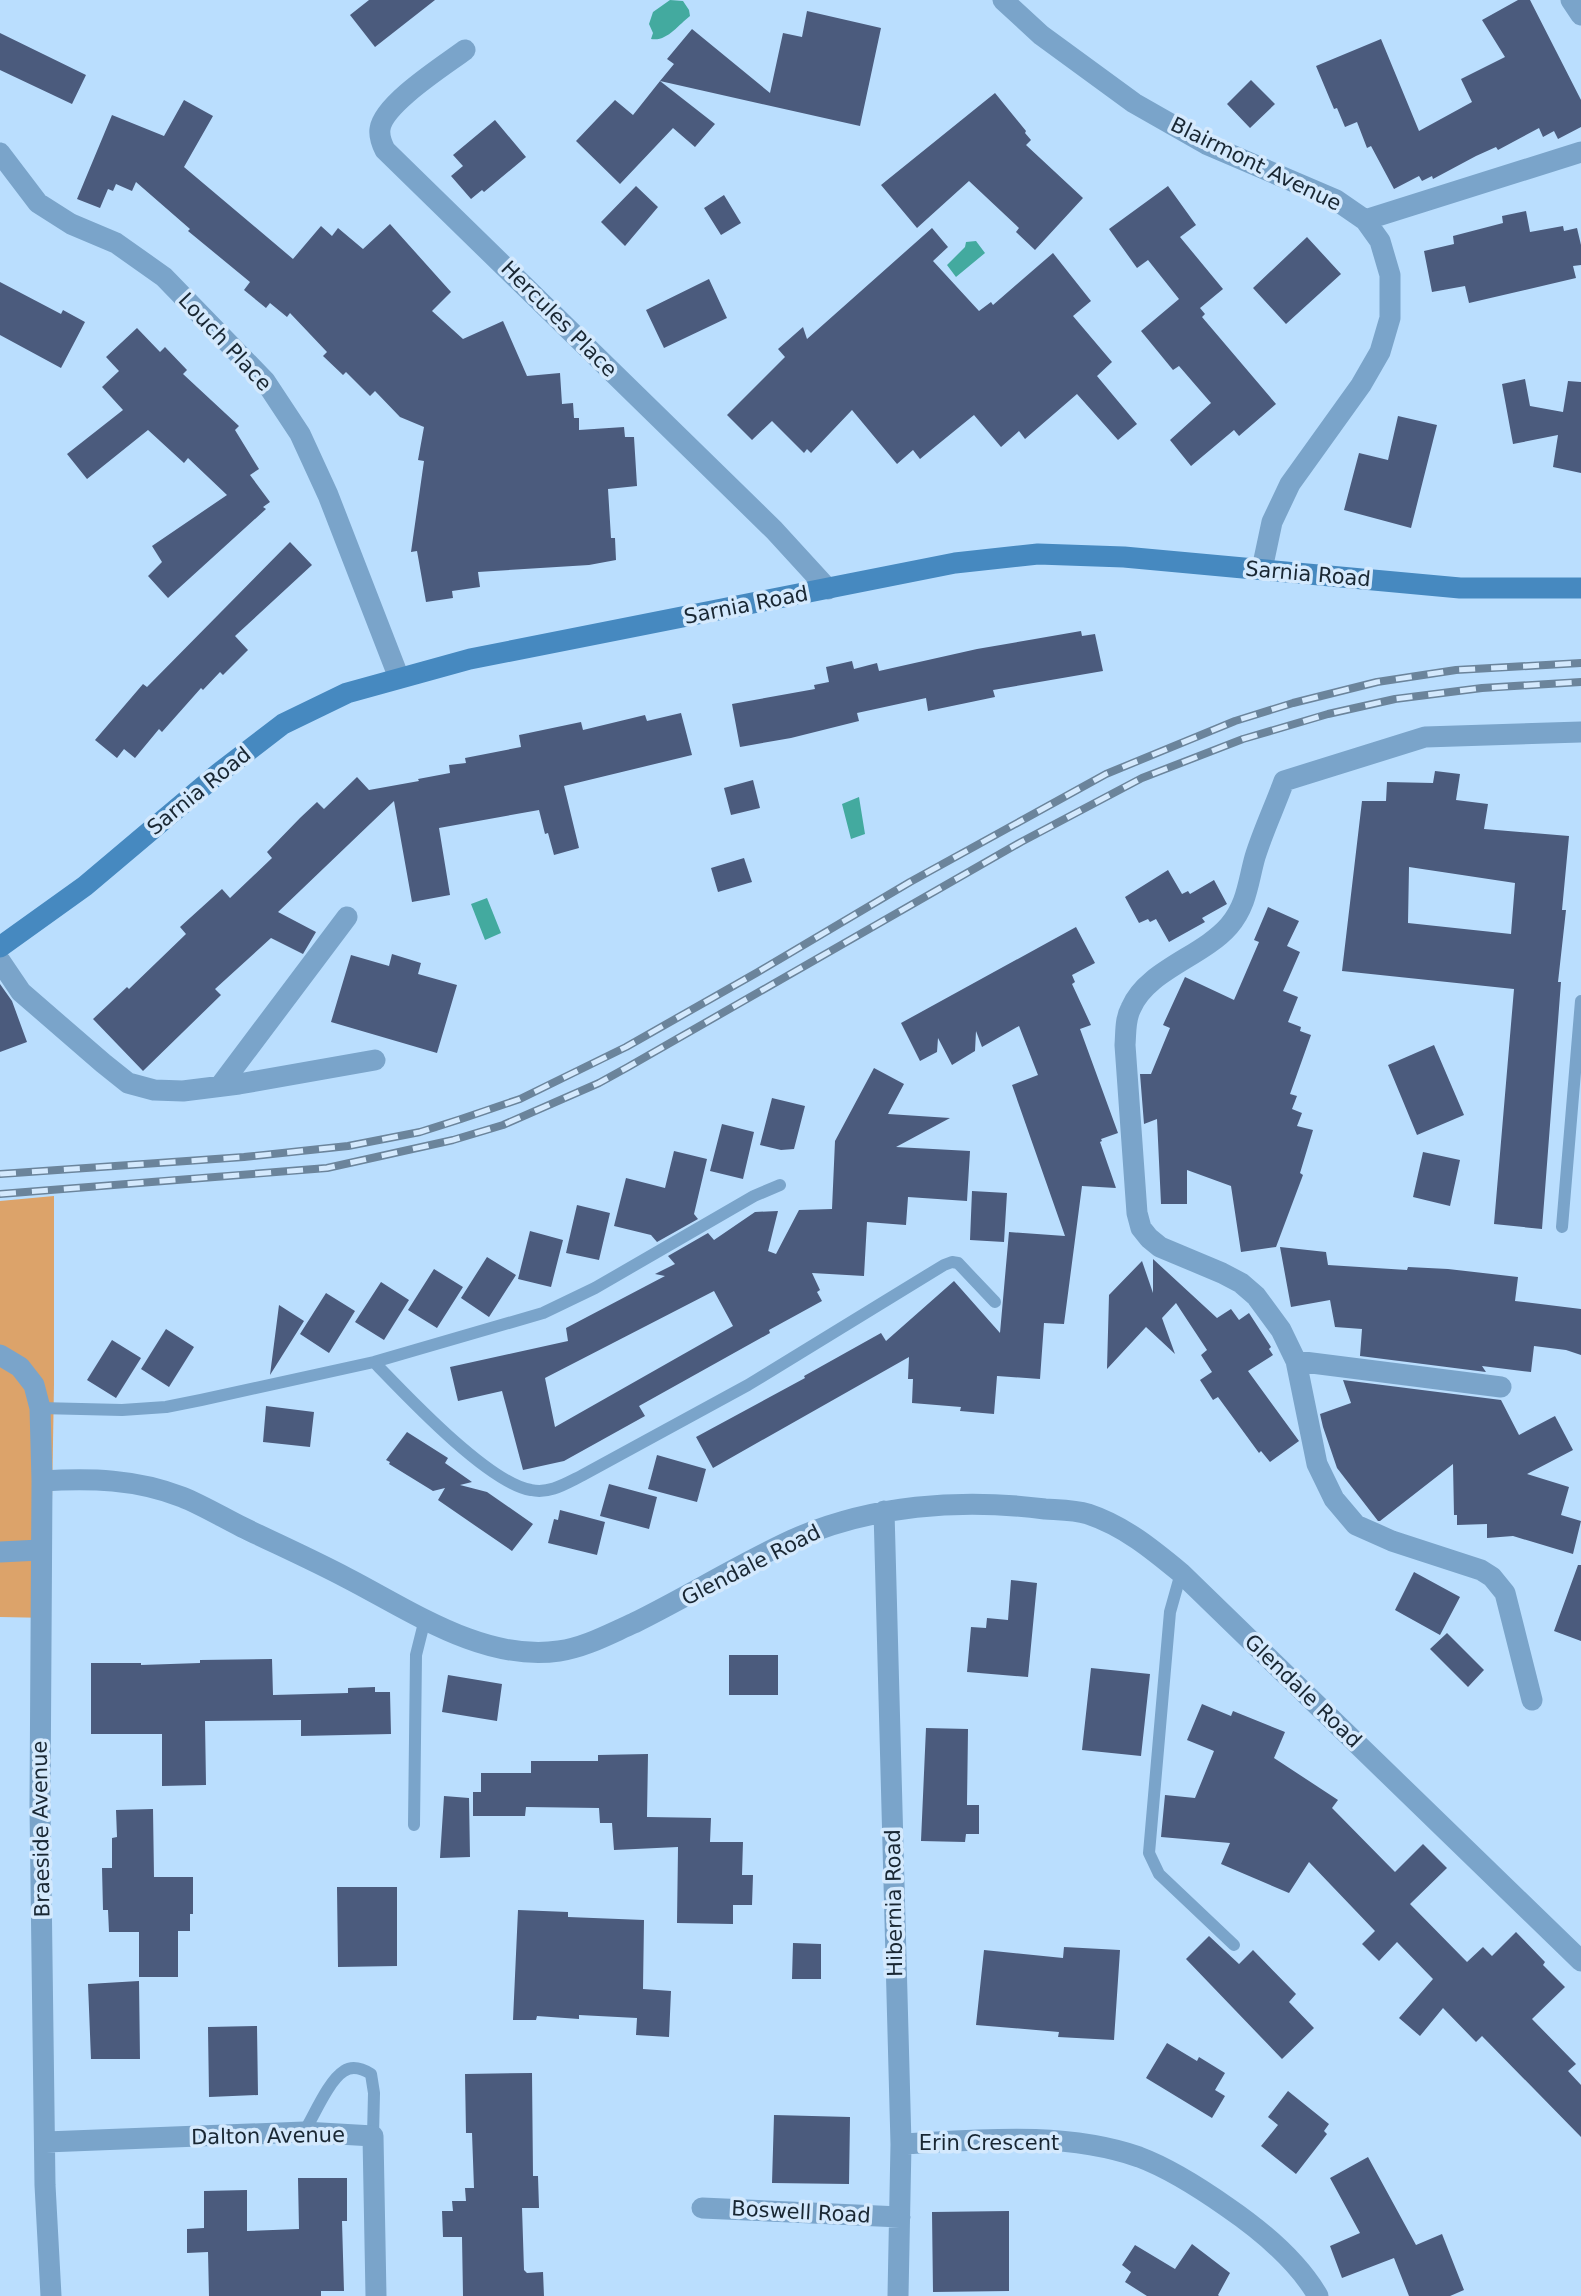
<svg xmlns="http://www.w3.org/2000/svg" width="1581" height="2296" font-family="'DejaVu Sans',sans-serif">
<style>
.green{fill:#dca36a}
.water{fill:#43aa9f}
.building{fill:#4b5b7d;fill-rule:evenodd}
.lines{fill:none;stroke-linecap:round;stroke-linejoin:round}
.lane{stroke:#7aa4ca;stroke-width:12}
.street{stroke:#7aa4ca;stroke-width:21}
.secondary{stroke:#4689c0;stroke-width:21}
.rail-casing{stroke:#6b849b;stroke-width:8}
.rail{stroke:#d4e9fd;stroke-width:5;stroke-dasharray:16;stroke-linecap:butt}
.labels{text-anchor:middle;stroke-width:7;stroke-linejoin:round;paint-order:stroke}
.street-label{font-size:21px;fill:#192733;stroke:#d4e9fd}
</style>
<rect width="100%" height="100%" fill="#badefe"/>
<path class="green" d="M54,1196V1384L50,1618L0,1617V1201Z"/>
<path class="water" d="M670,0L683,1L689,10L690,16C678,25 667,42 651,39L653,33L649,24L653,12Z
M976,241L985,253L956,277L947,265L965,247L966,242Z
M859,797L865,834L851,839L842,804Z
M487,898L501,933L485,940L471,904Z"/>
<path class="building" d="M369,0H435L375,47L350,15Z
M1518,0H1530L1581,100V127L1558,139L1554,131L1543,137L1539,128L1498,150L1496,147L1476,156L1433,179L1432,176L1422,181L1419,176L1394,189L1371,146L1367,148L1357,122L1345,127L1337,108L1334,109L1316,66L1381,39L1419,131L1472,102L1461,79L1505,57L1482,20Z
M807,11L881,28L860,126L660,81L674,64L667,59L692,29L770,93L783,33L802,37Z
M0,33L86,75L72,104L0,70Z
M1251,80L1275,104L1250,128L1227,104Z
M660,81L715,124L695,147L673,128L620,184L576,141L615,100L633,115Z
M995,93L1026,131L1025,133L1031,140L1026,145L1083,198L1035,250L1016,232L1019,228L969,181L917,228L881,185Z
M184,100L213,116L184,167L293,259L321,226L332,236L338,228L363,249L390,224L451,292L432,311L463,339L503,321L527,376L560,373L562,404L573,403L574,418H579V430L624,427L625,437H634L637,486L608,489L611,538H615L616,560L589,565L478,572L480,587L452,591L453,598L426,602L417,551L411,552L424,461L418,460L424,427L400,417L375,391L370,396L346,372L343,375L323,356L327,352L290,313L287,317L270,303L266,308L244,290L250,282L188,231L190,229L136,182L132,191L116,184L113,191L108,189L100,208L77,199L112,115L164,136Z
M495,120L526,157L484,192L482,190L471,199L451,176L463,166L453,155Z
M636,186L658,207L625,246L601,222Z
M1168,186L1196,225L1180,237L1223,289L1200,308L1205,314L1202,317L1276,404L1239,436L1234,430L1191,466L1170,440L1211,403L1179,366L1173,370L1141,331L1179,299L1148,260L1137,268L1109,229Z
M724,195L741,223L721,235L704,208Z
M1526,211L1530,232L1563,226L1564,231L1577,228L1581,245V265L1573,266L1576,278L1469,303L1465,286L1432,292L1424,251L1454,244L1453,236L1503,223L1502,216Z
M932,228L948,247L933,261L979,311L991,302L993,305L1053,253L1091,301L1073,316L1112,362L1097,376L1137,424L1118,440L1077,394L1025,439L1019,431L1001,447L974,415L920,459L913,450L897,464L852,410L811,453L807,449L804,453L772,421L752,440L727,415L785,357L778,349L803,327L807,339Z
M1307,237L1341,274L1286,324L1253,288Z
M709,279L727,318L664,348L646,310Z
M0,282L61,314L63,310L85,322L61,368L0,335Z
M137,328L160,352L165,347L187,370L183,374L239,426L235,430L259,469L250,475L270,502L263,507L266,509L168,598L148,576L162,562L152,546L227,495L188,458L184,463L148,430L87,479L67,454L123,410L102,387L119,371L106,357Z
M1525,379L1530,406L1563,412L1568,381L1581,382V473L1553,467L1558,435L1513,444L1502,384Z
M1398,416L1437,425L1411,528L1344,510L1359,453L1388,460Z
M290,542L312,565L235,636L248,650L223,675L220,672L203,690L201,688L162,732L159,729L135,758L124,749L117,758L95,740L143,684L147,687Z
M1081,631L1082,636L1095,634L1103,671L993,690L995,697L928,711L926,698L857,713L859,721L791,738L740,747L732,704L815,689L814,685L829,682L826,667L852,661L854,669L877,663L879,671L977,649Z
M681,713L692,755L564,786L579,848L554,855L548,833L545,834L539,810L439,828L450,895L412,902L394,801L278,912L316,932L303,954L271,938L215,989L221,995L143,1071L93,1019L127,987L129,989L186,934L180,927L222,889L230,898L272,858L267,852L300,818L317,802L324,809L357,777L369,790L419,781L418,779L450,773L449,765L466,763L465,758L521,747L519,735L581,722L583,730L645,715L647,721Z
M1435,771L1460,774L1456,800L1488,804L1484,829L1569,836L1562,910H1566L1558,982H1561L1542,1229L1494,1224L1514,989L1342,971L1362,801H1386L1387,782L1433,783ZM1409,867L1515,883L1511,934L1408,923Z
M753,780L760,808L731,815L724,788Z
M744,858L752,882L718,892L711,868Z
M1168,870L1182,894L1188,891L1190,894L1214,880L1227,904L1202,918L1205,922L1169,942L1156,919L1150,922L1148,919L1139,923L1125,897Z
M1268,907L1299,921L1287,946L1300,952L1283,991L1298,997L1288,1022L1301,1027L1300,1031L1311,1035L1290,1094L1297,1096L1292,1109L1302,1113L1297,1126L1313,1130L1300,1173L1303,1175L1276,1247L1241,1252L1231,1186L1187,1170V1204H1161L1157,1119L1144,1124L1140,1074H1151L1170,1028L1163,1025L1185,977L1234,1000L1259,942L1254,940Z
M1076,927L1095,963L1072,975L1075,982L1072,984L1091,1025L1080,1029L1118,1133L1101,1139L1102,1141L1100,1142L1116,1188L1082,1186L1064,1324L1044,1323L1040,1379L997,1376L994,1414L960,1411L961,1407L912,1403L913,1379H908L909,1357L713,1468L696,1437L805,1378L804,1376L881,1333L886,1341L954,1281L1000,1333L1009,1232L1065,1236L1012,1085L1038,1075L1019,1026L982,1047L976,1031L975,1051L952,1065L938,1038L937,1052L920,1061L901,1023Z
M392,954L421,963L418,974L457,985L437,1053L331,1022L351,955L389,966Z
M0,984L12,1001L27,1042L0,1052Z
M1434,1045L1464,1115L1417,1135L1388,1065Z
M874,1068L904,1084L888,1114L950,1118L896,1147L970,1151L967,1201L908,1197L906,1225L867,1222L864,1276L812,1273L820,1290L817,1292L822,1301L769,1330L770,1333L639,1406L645,1416L564,1461L523,1470L502,1391L458,1401L450,1367L568,1341L566,1328L665,1276L655,1274L675,1264L668,1256L708,1233L714,1240L755,1212L778,1211L768,1251L776,1254L799,1210L832,1209L835,1141ZM714,1291L733,1326L555,1427L545,1378Z
M772,1098L805,1106L794,1149L781,1150L760,1145Z
M722,1124L754,1132L743,1179L710,1171Z
M674,1151L707,1159L694,1214L698,1219L657,1242L651,1235L614,1226L626,1178L665,1188Z
M1423,1152L1460,1160L1450,1206L1413,1197Z
M972,1191L1007,1193L1004,1242L970,1240Z
M577,1205L610,1213L599,1260L566,1253Z
M530,1231L563,1240L551,1287L518,1279Z
M1280,1247L1326,1252L1328,1265L1407,1270L1408,1267L1448,1269L1518,1277L1515,1301L1581,1309V1355L1566,1350L1534,1346L1531,1372L1482,1366L1486,1372L1360,1356L1362,1329L1335,1327L1330,1300L1291,1307Z
M487,1257L516,1275L489,1317L461,1298Z
M1153,1259L1217,1318L1231,1309L1239,1320L1249,1313L1271,1347L1269,1349L1273,1355L1248,1371L1299,1441L1270,1462L1261,1451L1259,1453L1218,1397L1213,1400L1200,1380L1212,1372L1201,1355L1207,1350L1176,1303L1162,1318L1175,1354L1146,1327L1107,1369L1109,1295L1142,1261L1153,1293Z
M434,1269L463,1287L437,1328L408,1310Z
M381,1282L409,1300L384,1340L355,1322Z
M326,1293L355,1311L329,1353L300,1334Z
M279,1305L304,1321L270,1375Z
M166,1329L194,1347L169,1387L141,1369Z
M112,1340L141,1358L116,1398L87,1380Z
M1343,1380L1501,1400L1519,1435L1555,1416L1573,1450L1527,1474L1569,1487L1561,1515L1581,1521L1573,1554L1513,1536L1487,1538V1524L1457,1525V1515H1454L1453,1464L1380,1521H1378L1337,1468L1323,1427L1320,1414L1351,1403Z
M266,1406L314,1412L310,1447L263,1442Z
M407,1432L448,1458L445,1463L472,1482L460,1485L487,1492L533,1524L512,1551L438,1500L445,1488L433,1491L389,1464L390,1462L386,1460Z
M657,1455L706,1469L697,1502L648,1489Z
M609,1484L657,1497L649,1529L600,1516Z
M560,1510L605,1522L597,1555L548,1543L554,1519L558,1520Z
M1578,1565H1581V1641L1554,1631Z
M1414,1572L1460,1597L1440,1635L1395,1610Z
M1011,1580L1037,1583L1028,1677L967,1672L971,1627L986,1628L987,1618L1008,1620Z
M1447,1633L1484,1670L1468,1687L1430,1649Z
M729,1655H778V1695H729Z
M272,1659L273,1695L348,1693V1688L375,1687V1692H390L391,1734L301,1736V1720L205,1721L206,1785L162,1786V1734H91V1663H141V1665L200,1663V1660Z
M1091,1668L1150,1674L1141,1756L1082,1750Z
M448,1675L502,1684L497,1721L442,1712Z
M1202,1704L1231,1716L1233,1711L1285,1732L1274,1758L1338,1800L1332,1808L1395,1872L1423,1844L1447,1868L1410,1904L1467,1962L1483,1947L1492,1956L1516,1932L1545,1962L1543,1965L1565,1987L1532,2019L1576,2064L1568,2071L1581,2085V2137L1482,2036L1476,2042L1443,2008L1420,2036L1399,2018L1433,1979L1397,1942L1379,1961L1362,1944L1375,1931L1309,1862L1289,1893L1221,1864L1230,1843L1161,1837L1165,1795L1195,1798L1214,1751L1187,1740Z
M926,1728L968,1729L967,1805H979V1834H966L965,1842L921,1841Z
M648,1754L647,1817L711,1818L710,1842H743L742,1875H753L752,1905H733V1924L677,1923L678,1847L614,1850L612,1823H600L599,1808L526,1807L525,1816H473V1792H481V1773H531V1761H598V1755Z
M444,1796L469,1798L470,1857L440,1858Z
M153,1809L154,1877H193V1914H190V1931H178V1977H139V1932H109L108,1910H103L102,1868H112V1838L117,1837L116,1810Z
M337,1887H397V1966L338,1967Z
M518,1910L568,1912V1917L644,1920L643,1989L671,1991L669,2037L636,2035L637,2018L579,2015V2019L537,2016L536,2020H513Z
M1209,1936L1239,1964L1253,1950L1296,1994L1289,2002L1314,2028L1282,2059L1186,1959Z
M793,1943L821,1944V1979H792Z
M1064,1947L1120,1950L1114,2040L1058,2037L1059,2032L976,2025L984,1950L1063,1958Z
M139,1981L140,2059H91L88,1984Z
M257,2026L258,2095L209,2097L208,2027Z
M1167,2043L1197,2061L1199,2057L1225,2073L1215,2090L1225,2096L1212,2118L1146,2078Z
M532,2073L533,2176H538L539,2208H522L524,2270L527,2273L543,2272L544,2296H463L462,2237H443L442,2211H453L452,2201H466L465,2188H474L472,2133H466L465,2074Z
M1288,2091L1329,2124L1324,2131L1327,2134L1296,2174L1261,2146L1278,2125L1268,2117Z
M774,2115L850,2117L849,2184L772,2183Z
M1368,2157L1416,2245L1442,2234L1464,2290L1450,2296H1409L1394,2258L1342,2278L1330,2246L1360,2233L1330,2178Z
M298,2178H347V2221H342L344,2291H321V2296H209L208,2252L187,2253V2229L204,2228V2191L247,2190V2231L299,2229Z
M1009,2211V2291L933,2292L932,2212Z
M1192,2244L1230,2273L1218,2295L1219,2296H1147L1125,2282L1131,2272L1122,2265L1135,2245L1175,2269Z"/>
<g class="lines">
<path class="lane" d="M1562,1227L1581,1001
M374,1362C406,1395 488,1483 531,1490C549,1494 565,1484 581,1476L748,1385L944,1265L952,1262L958,1263L995,1302
M40,1408L122,1410L166,1407L201,1400L374,1362L543,1313L595,1288L754,1196L780,1185
M1181,1573L1170,1612L1149,1853L1159,1874L1234,1945
M414,1825L416,1655L425,1619
M304,2132C314,2116 328,2081 344,2071C353,2065 363,2069 371,2074L374,2093L373,2136"/>
<path class="street" d="M1003,0L1041,35L1134,103L1206,144L1336,200L1365,220L1380,241L1390,275V318L1380,352L1361,385L1290,484L1272,522L1262,569
M1571,0L1581,15
M465,50C445,65 383,104 380,129C379,136 382,144 385,150L774,530L828,589
M0,153L38,203L71,224L116,243L164,277L265,381L300,434L328,495L399,678
M1365,220L1581,152
M0,961L21,992L103,1063L128,1083L154,1090L183,1091L239,1084L375,1060
M220,1086L347,917
M0,1355L20,1367L34,1385L40,1408L42,1481L40,1807L45,2185L51,2296
M1296,1361L1501,1387
M42,1481C90,1478 136,1479 182,1497C202,1505 222,1517 242,1527C277,1544 313,1560 347,1578C411,1611 484,1662 559,1651C586,1647 609,1634 634,1623C687,1597 738,1565 792,1540C871,1505 960,1498 1045,1509C1059,1510 1075,1510 1088,1514C1124,1526 1152,1549 1181,1573L1581,1961
M884,1511L901,2144L898,2296
M0,1552L40,1550
M1532,1700L1505,1593L1492,1577L1481,1570L1392,1541L1356,1525L1334,1499L1317,1464L1296,1361L1281,1330L1256,1296L1241,1283L1222,1273L1160,1247L1149,1238L1141,1228L1137,1213L1125,1045C1126,1032 1125,1019 1131,1008C1147,970 1202,957 1229,926C1247,905 1248,882 1255,857C1263,831 1275,806 1284,781L1425,737L1581,732
M46,2142L304,2132L373,2136L376,2296
M901,2144C979,2140 1064,2131 1139,2157C1171,2169 1200,2188 1227,2207C1262,2231 1297,2260 1318,2296
M702,2208L900,2217"/>
<path class="secondary" d="M0,947L85,886L219,773L283,724L347,693L470,659L955,563L1038,554L1124,557L1460,588H1581"/>
<defs>
<path id="rail" d="M0,1174L244,1157L348,1146L420,1132L461,1119L520,1099L626,1047L758,972L910,882L1106,774L1235,721L1293,703L1377,682L1456,670L1581,663
M0,1194L327,1168L453,1140L503,1125L599,1083L628,1067L1021,842L1142,778L1243,739L1328,714L1395,699L1482,688L1581,682"/>
</defs>
<use href="#rail" class="rail-casing"/>
<use href="#rail" class="rail"/>
</g>
<g class="labels">
<g class="street-label">
<text transform="translate(1256 164) rotate(26)" y="7">Blairmont Avenue</text>
<text transform="translate(559 319) rotate(45)" y="7">Hercules Place</text>
<text transform="translate(225 342) rotate(47)" y="7">Louch Place</text>
<text transform="translate(1308 574) rotate(5)" y="7">Sarnia Road</text>
<text transform="translate(746 605) rotate(-11)" y="7">Sarnia Road</text>
<text transform="translate(199 791) rotate(-39)" y="7">Sarnia Road</text>
<text transform="translate(751 1565) rotate(-27)" y="7">Glendale Road</text>
<text transform="translate(1303 1691) rotate(44)" y="7">Glendale Road</text>
<text transform="translate(41 1829) rotate(-91)" y="7">Braeside Avenue</text>
<text transform="translate(894 1903) rotate(-91)" y="7">Hibernia Road</text>
<text transform="translate(268 2136) rotate(-1)" y="7">Dalton Avenue</text>
<text x="989" y="2150">Erin Crescent</text>
<text transform="translate(801 2212) rotate(3)" y="7">Boswell Road</text>
</g>
</g>
</svg>
